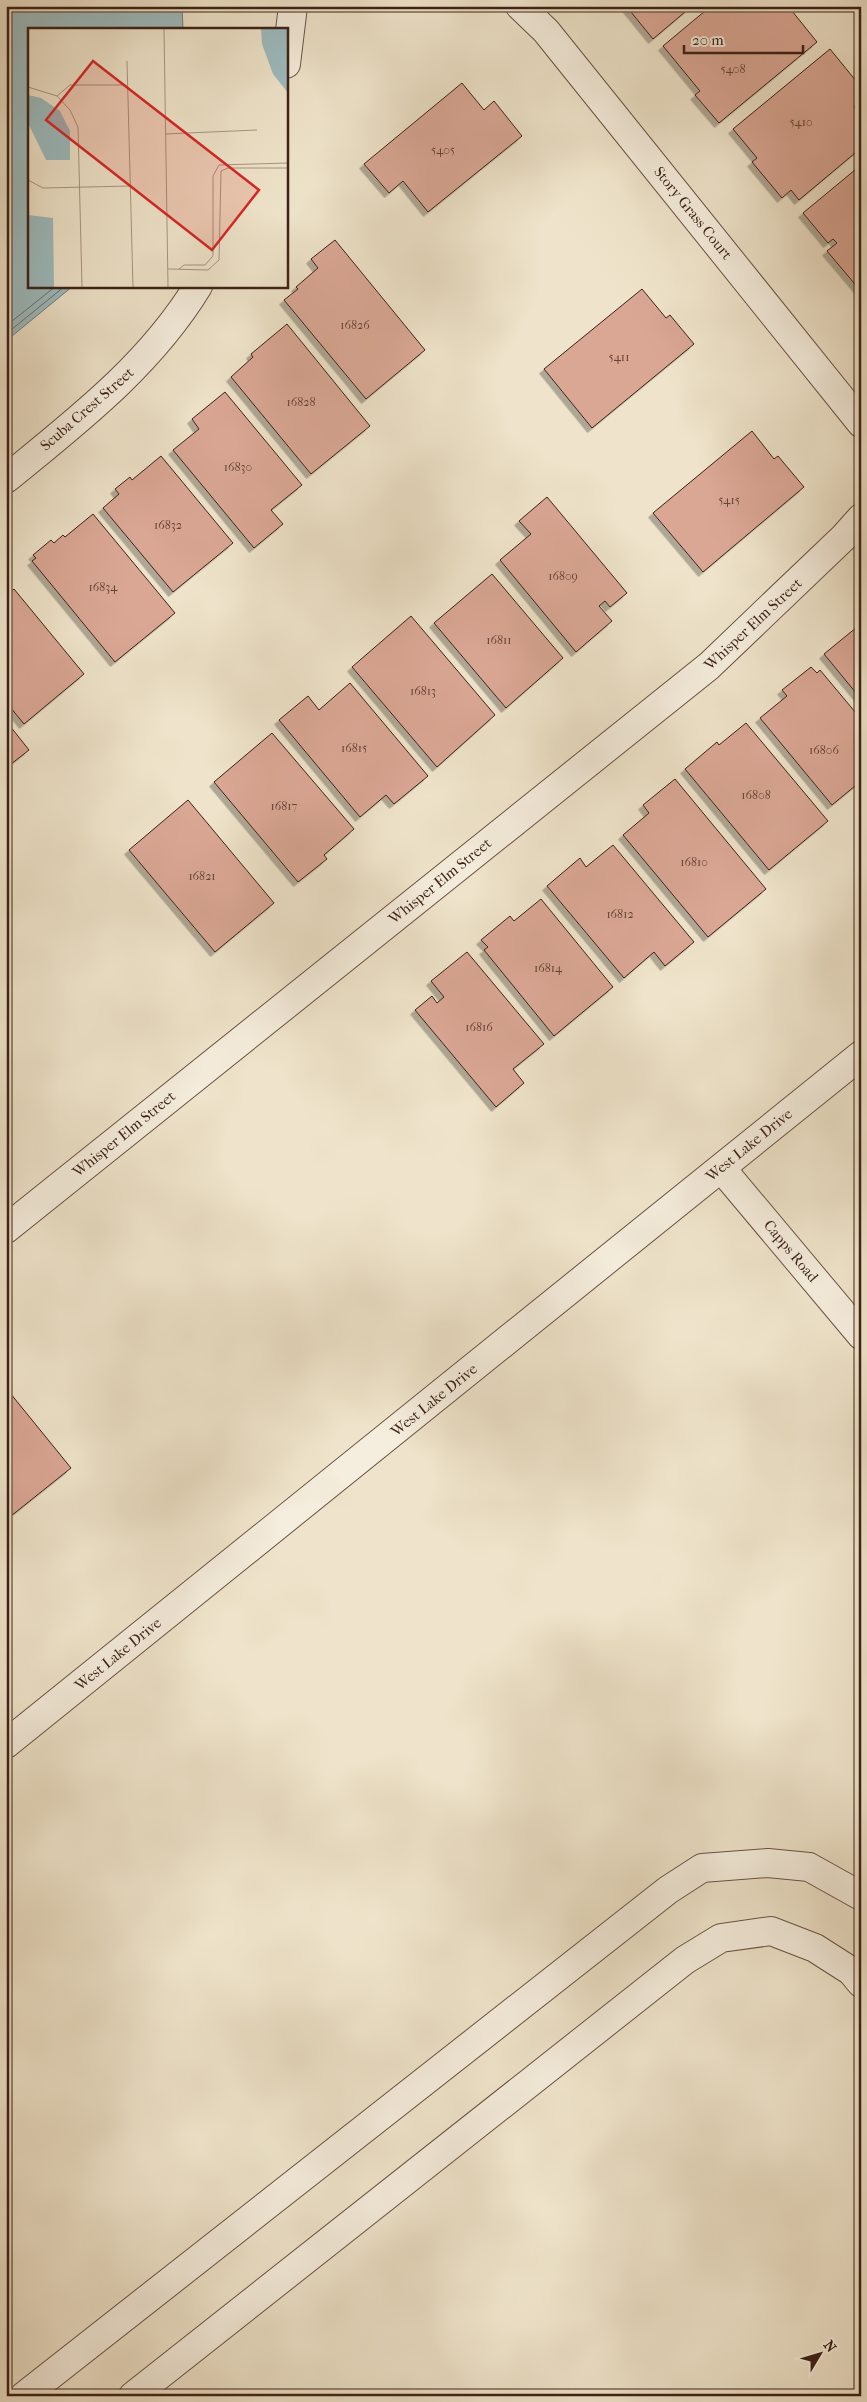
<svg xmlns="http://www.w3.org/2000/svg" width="867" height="2402" font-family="'IM FELL French Canon',serif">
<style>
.water{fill:#9dbcc0;stroke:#767e7c}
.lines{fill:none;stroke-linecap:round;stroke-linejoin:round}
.shore{stroke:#6c6f6c;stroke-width:1}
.building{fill:#daa795;stroke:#3c2217;filter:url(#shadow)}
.minor-casing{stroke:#695244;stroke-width:30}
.minor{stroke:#f5eddd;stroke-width:28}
.labels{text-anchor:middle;stroke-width:4;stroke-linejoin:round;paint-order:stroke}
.number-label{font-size:12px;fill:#644336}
.street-label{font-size:15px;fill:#3c2217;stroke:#f5eddd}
.inset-road{fill:none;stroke:#a79683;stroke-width:1}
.view{fill:#d62828;fill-opacity:0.15;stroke:#d62828;stroke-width:2.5}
.inset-edge{fill:none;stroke:#3c2217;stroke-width:2.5}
</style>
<defs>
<filter id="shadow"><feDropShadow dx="-4.5" dy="4.5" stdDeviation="0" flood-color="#0004"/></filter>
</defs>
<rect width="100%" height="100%" fill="#efe4cb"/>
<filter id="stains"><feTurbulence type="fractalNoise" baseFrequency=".004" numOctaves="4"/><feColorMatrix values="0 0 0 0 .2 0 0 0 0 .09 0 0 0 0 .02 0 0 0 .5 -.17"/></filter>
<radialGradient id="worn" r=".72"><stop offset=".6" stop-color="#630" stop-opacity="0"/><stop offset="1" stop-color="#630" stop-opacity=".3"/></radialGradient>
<path class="water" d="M6,6H182L183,29H29V286H73L6,341Z"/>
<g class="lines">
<path class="shore" d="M6,326L56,286
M6,334L65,286"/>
</g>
<path class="building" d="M626,6H692L653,39Z
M711,6H788L817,42L719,123L695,95L700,91L663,46Z
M830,49L861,87V102L854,107L861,115V148L799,200L791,190L782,198L752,162L757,158L733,129Z
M462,83L484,110L494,101L522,136L428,212L403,181L389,193L364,164Z
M861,165V288L859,289L827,251L837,243L833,239L828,243L803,213Z
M335,240L425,350L366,399L284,300L298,289L296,287L318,268L311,259Z
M642,289L666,318L670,315L694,344L592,428L544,369Z
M287,324L370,426L311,474L231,377L253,357L251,354Z
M225,392L302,485L271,510L283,524L254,548L173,450L199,429L192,419Z
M752,431L774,459L778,456L804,487L703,572L653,513Z
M161,456L233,543L173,592L103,508L119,494L115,489L130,477L132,480Z
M547,497L627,593L610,607L605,601L599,606L612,621L576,652L500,560L531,534L519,521Z
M93,514L175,613L115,662L32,561L36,558L33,555L51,540L54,543L63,535L65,537Z
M492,574L563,658L506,708L434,623Z
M6,589L10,593L14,589L84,674L24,724L6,702Z
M411,616L495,715L437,767L352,667Z
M857,627L861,631V699L824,654Z
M811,667L817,673L820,670L861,719V781L832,805L760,718L787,696L782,690Z
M350,683L428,776L394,804L386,795L360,817L279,720L308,696L319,710Z
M6,721L29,750L6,768Z
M746,723L828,821L769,870L685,769L717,742L719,745Z
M272,733L354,829L324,855L327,859L298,882L214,782Z
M675,779L766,889L708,937L623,835L649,813L643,805Z
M188,800L274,903L215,952L129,850Z
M613,845L694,942L665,966L654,952L624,978L547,886L580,858L586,867Z
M541,899L613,987L554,1036L484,950L488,947L481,940L510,916L514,921Z
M467,952L544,1044L513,1069L524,1083L496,1107L415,1010L432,996L437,1003L444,997L431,981Z
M6,1388L71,1468L11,1516L6,1511Z"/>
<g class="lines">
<defs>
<path id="minor" d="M520,6L546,31L861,423
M286,64L293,6
M6,479C77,421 150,365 198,286
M721,1168L861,1335
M6,1229L709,666L844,537L861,518
M6,1744L861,1055
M24,2396L668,1890L702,1868L768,1863L809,1867L861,1896
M133,2396L685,1960L721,1938L771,1931L815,1948L851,1971L861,1983"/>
</defs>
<use href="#minor" class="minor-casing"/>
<use href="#minor" class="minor"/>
</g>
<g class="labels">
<g class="number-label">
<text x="733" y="73">5408</text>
<text x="801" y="126">5410</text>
<text x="443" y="154">5405</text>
<text x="355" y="329">16826</text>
<text x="619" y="361">5411</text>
<text x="301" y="406">16828</text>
<text x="238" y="471">16830</text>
<text x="729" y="504">5415</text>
<text x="168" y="529">16832</text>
<text x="563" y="580">16809</text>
<text x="103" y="591">16834</text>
<text x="499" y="644">16811</text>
<text x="423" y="695">16813</text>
<text x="354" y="752">16815</text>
<text x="824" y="754">16806</text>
<text x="756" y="799">16808</text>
<text x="284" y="810">16817</text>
<text x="694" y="866">16810</text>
<text x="202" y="880">16821</text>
<text x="620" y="918">16812</text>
<text x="548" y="972">16814</text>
<text x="479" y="1031">16816</text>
</g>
<g class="street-label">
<text transform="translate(693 213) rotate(51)" y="5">Story Grass Court</text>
<text transform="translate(87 409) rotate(-41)" y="5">Scuba Crest Street</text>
<text transform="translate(753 624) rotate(-43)" y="5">Whisper Elm Street</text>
<text transform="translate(440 881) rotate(-39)" y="5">Whisper Elm Street</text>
<text transform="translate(124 1134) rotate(-39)" y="5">Whisper Elm Street</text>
<text transform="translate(749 1145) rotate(-39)" y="5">West Lake Drive</text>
<text transform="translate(791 1251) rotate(50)" y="5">Capps Road</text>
<text transform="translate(434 1400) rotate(-39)" y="5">West Lake Drive</text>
<text transform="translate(118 1654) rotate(-39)" y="5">West Lake Drive</text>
</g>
</g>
<g transform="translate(28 28)">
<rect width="260" height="260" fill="#efe4cb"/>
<path d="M233,1H260V65L245,46L234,16ZM0,67L13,70L32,83L42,103V132H18L0,95ZM0,187L25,190L26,259H0Z" fill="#9dbcc0"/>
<path class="inset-road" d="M136,1L140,259M99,33L105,259M0,59L29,68L42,82L50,99L54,259M29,68L42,57H98M137,106L229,102M0,152L15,160L103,158M140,241L180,242L191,232L193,143L200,140H260M151,241L156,237H177L185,228V148L191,137L260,135"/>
<path class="view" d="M65,33L231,162L184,222L18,92Z"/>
<rect width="260" height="260" class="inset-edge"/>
</g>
<rect width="867" height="2402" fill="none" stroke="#efe4cb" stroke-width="25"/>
<rect x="8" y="8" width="852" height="2387" fill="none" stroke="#3c2217" stroke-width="2.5"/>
<rect x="12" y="12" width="842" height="2377" fill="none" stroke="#3c2217"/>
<g transform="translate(820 2354) rotate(52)" stroke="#f5eddd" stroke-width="4" paint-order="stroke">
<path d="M0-4L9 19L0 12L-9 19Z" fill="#3c2217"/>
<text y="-8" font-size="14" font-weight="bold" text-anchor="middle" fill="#3c2217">N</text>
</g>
<path d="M684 45v8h119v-8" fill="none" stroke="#3c2217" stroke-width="2.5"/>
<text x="692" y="45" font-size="15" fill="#3c2217" stroke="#f5eddd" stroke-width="4" paint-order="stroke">20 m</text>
<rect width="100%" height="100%" filter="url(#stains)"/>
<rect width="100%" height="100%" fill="url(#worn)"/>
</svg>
